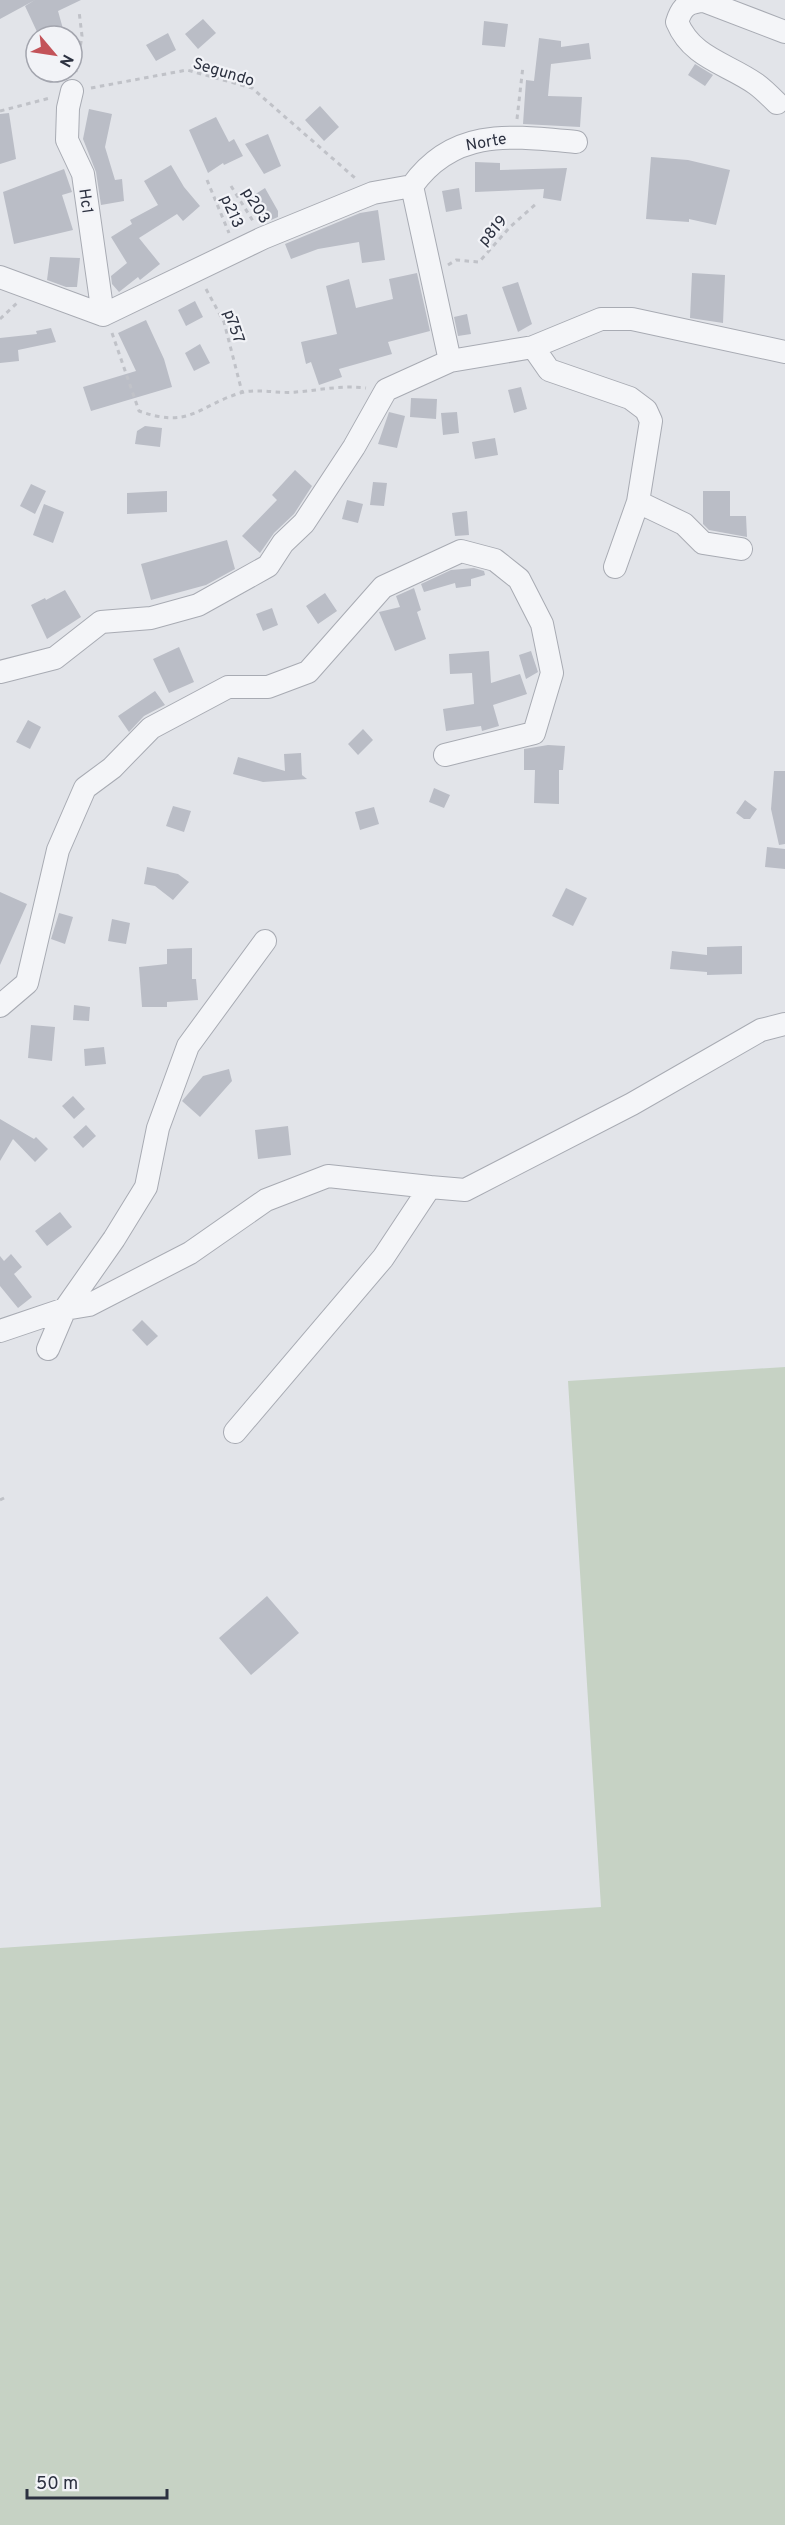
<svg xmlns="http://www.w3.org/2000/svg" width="785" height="2525" font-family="Overpass,sans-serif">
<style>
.green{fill:#c6d2c4}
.building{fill:#babdc6}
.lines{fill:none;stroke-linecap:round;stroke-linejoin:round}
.minor-casing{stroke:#a8abb3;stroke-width:24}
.path{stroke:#c0c2c8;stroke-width:3;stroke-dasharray:4.5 4.5;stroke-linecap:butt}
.minor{stroke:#f4f5f8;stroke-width:22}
.labels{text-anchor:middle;stroke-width:4.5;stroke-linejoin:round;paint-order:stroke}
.street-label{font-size:16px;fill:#2c3140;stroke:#f2f3f7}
</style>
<rect width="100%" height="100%" fill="#e2e4e9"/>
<path class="green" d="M785,1367V2525H0V1948L601,1907L568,1381Z"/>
<path class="building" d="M0,0H35L0,19Z
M35,0H81L58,11L65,36H39L25,6Z
M203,19L216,33L198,49L185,34Z
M484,21L508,24L505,47L482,45Z
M168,33L176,50L156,61L146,45Z
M539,38L561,41V47L589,43L591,59L551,64L548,96L582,97L580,127L523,124L526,80L534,81Z
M695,64L713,75L705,86L688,75Z
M320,106L339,127L324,141L305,120Z
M89,109L112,114L105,147L115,180L122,179L124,201L101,205L96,172L83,139Z
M9,113L16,159L0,164V114Z
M216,117L229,142L234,139L243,156L224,165L223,163L208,173L189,130Z
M268,134L281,166L264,174L245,144Z
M651,157L688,160L730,170L716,225L689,219V222L646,219Z
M475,162L500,163V170L567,168L561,201L543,198L544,189L475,192Z
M171,165L184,187L200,206L183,221L177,214L139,238L160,264L140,280L138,277L119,292L112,284L111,276L127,263L111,237L132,224L130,220L158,205L144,181Z
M64,169L72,192L62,195L73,230L14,244L3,192Z
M265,188L278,211V217L264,223L249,198Z
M459,188L462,209L446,212L442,191Z
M378,210L385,260L362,263L359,242L318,249L291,259L285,244L360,213Z
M50,257L80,258L77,287H66L47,280Z
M417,273L430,331L388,342L392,354L339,369L342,377L319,385L311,362L306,364L301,342L337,334L326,286L349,279L356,308L393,299L389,279Z
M692,273L725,275L723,323L690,318Z
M518,282L532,324L518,332L502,287Z
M195,301L203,317L186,326L178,310Z
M467,314L471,334L458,336L454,317Z
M146,320L164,359L172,387L91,411L83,387L136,371L118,333Z
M51,328L56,342L18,350L19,361L0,363V338L37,334L36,331Z
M200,344L210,363L194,371L185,353Z
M521,387L527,409L514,413L508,390Z
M411,398L437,399L436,419L410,417Z
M389,412L405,416L397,448L378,444Z
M457,412L459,433L443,435L441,413Z
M145,426L162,428L160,447L135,444L137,431Z
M495,438L498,455L475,459L472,442Z
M295,470L312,486L294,514L274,533L260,553L242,536L277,500L272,495Z
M373,482L387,483L384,506L370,505Z
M31,484L46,491L35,514L20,506Z
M167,491V512L127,514V493Z
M703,491H730V516H746L747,537L709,530L703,524Z
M347,500L363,504L358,523L342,519Z
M44,504L64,512L53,543L33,535Z
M467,511L469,535L455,536L452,513Z
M227,540L235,569L206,585L151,600L141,564Z
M474,568L484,571L485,575L471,579V586L456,588L455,583L424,592L421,584L451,570Z
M414,588L421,610L417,612L426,639L395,651L379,612L400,607L396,596Z
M65,590L81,617L47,639L31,605L45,598L46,600Z
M325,593L337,611L318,624L306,606Z
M272,608L278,625L263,631L256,614Z
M179,647L194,682L169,693L153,659Z
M489,651L491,683L520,674L527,694L493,705L499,726L482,731L481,726L446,731L443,709L474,704L472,673L450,674L449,654Z
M531,651L538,672L526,679L519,655Z
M155,691L165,705L144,716L129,732L118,716Z
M28,720L41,727L30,749L16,742Z
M363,729L373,740L358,755L348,744Z
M548,745L565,746L563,770H559V804L534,803L535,770H524V749Z
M301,753L302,775L307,779L263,782L233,774L238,757L285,771L284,754Z
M774,771H785V844L779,845L771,809Z
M434,788L450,795L444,808L429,802Z
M745,800L757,809L750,819H744L736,813Z
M173,806L191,811L184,832L166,826Z
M374,807L379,824L360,830L355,812Z
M767,847L785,849V869L765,867Z
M147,867L178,874L189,882L173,900L155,886L144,884Z
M566,888L587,898L573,926L552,916Z
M0,892L27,904L0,965Z
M59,913L73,917L65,944L51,939Z
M112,919L130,923L126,944L108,941Z
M742,946V974L707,975V972L670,969L672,951L707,955V947Z
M192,948V979H196L198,1000L167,1002V1007H142L139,967L167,964V949Z
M74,1005L90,1007L89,1021L73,1020Z
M31,1025L55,1027L52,1061L28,1058Z
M104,1047L106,1064L85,1066L84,1049Z
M229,1069L232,1081L200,1117L182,1101L203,1076Z
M73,1096L85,1109L74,1119L62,1106Z
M0,1119L34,1139L36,1137L48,1149L35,1162L13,1139L0,1161Z
M86,1125L96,1136L83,1148L73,1137Z
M288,1126L291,1155L258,1159L255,1130Z
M60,1212L72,1227L47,1246L35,1231Z
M11,1254L22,1267L14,1274L32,1297L18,1308L0,1286V1256L4,1261Z
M142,1320L158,1336L147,1346L132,1330Z
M267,1596L299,1633L251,1675L219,1638Z"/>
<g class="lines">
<defs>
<path id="minor" d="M72,91L68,108L67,140L83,174L103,315
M777,103C770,96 763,89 756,84C726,63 692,58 677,22C682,6 688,2 704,1L785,32
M412,186C454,127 512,136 576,142
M0,277L103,315L263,238L373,193L412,186L450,361
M533,347L549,370L630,398L646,410L651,421L638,502L615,567
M638,502L684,524L703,543L741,549
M0,672L55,658L101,622L151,618L198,605L268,566L283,543L304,523L354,447L386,390L450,361L533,347L601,319H632L785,352
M0,1006L27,983L58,850L85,788L112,768L151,728L228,687H268L308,672L383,587L461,551L495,560L519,579L542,624L552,673L534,733L445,755
M0,1331L65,1309L89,1305L190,1253L266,1200L328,1176L430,1187
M48,1349L65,1309L114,1239L146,1187L158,1128L188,1046L265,941
M235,1432L383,1258L430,1187L465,1190L632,1104L761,1030L785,1024"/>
</defs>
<use href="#minor" class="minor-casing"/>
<path class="path" d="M76,72L82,36L79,11
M91,88L187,70L252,88L355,178
M0,111L50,98
M517,119L523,66
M207,180L229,233
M231,186L253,221
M448,265L456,260L479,262L510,227L536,204
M206,289L224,322L242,392
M0,319L17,303
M112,333L139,411C190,429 196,407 240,393C257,388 279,394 296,392C321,390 342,385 366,388
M0,1500L6,1497"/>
<use href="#minor" class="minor"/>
</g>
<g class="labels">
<g class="street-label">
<text transform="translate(224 71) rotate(17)" y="6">Segundo</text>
<text transform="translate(486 141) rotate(-10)" y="6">Norte</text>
<text transform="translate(87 201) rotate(82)" y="6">Hc1</text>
<text transform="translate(257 205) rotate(58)" y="6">p203</text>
<text transform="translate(233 211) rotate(66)" y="6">p213</text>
<text transform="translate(492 230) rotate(-48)" y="6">p819</text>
<text transform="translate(235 326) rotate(71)" y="6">p757</text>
</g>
</g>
<g transform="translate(54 54) rotate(119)"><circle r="28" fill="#f2f3f7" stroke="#a3a5ae" stroke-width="1.5"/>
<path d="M0-4.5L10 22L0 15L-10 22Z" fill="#c35359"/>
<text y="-9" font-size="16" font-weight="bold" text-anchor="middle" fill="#2c3140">N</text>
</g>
<path d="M27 2489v9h140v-9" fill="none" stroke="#2c3140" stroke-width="3"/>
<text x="36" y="2489" font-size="18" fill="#2c3140" stroke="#f2f3f7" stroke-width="4.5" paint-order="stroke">50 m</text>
</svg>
